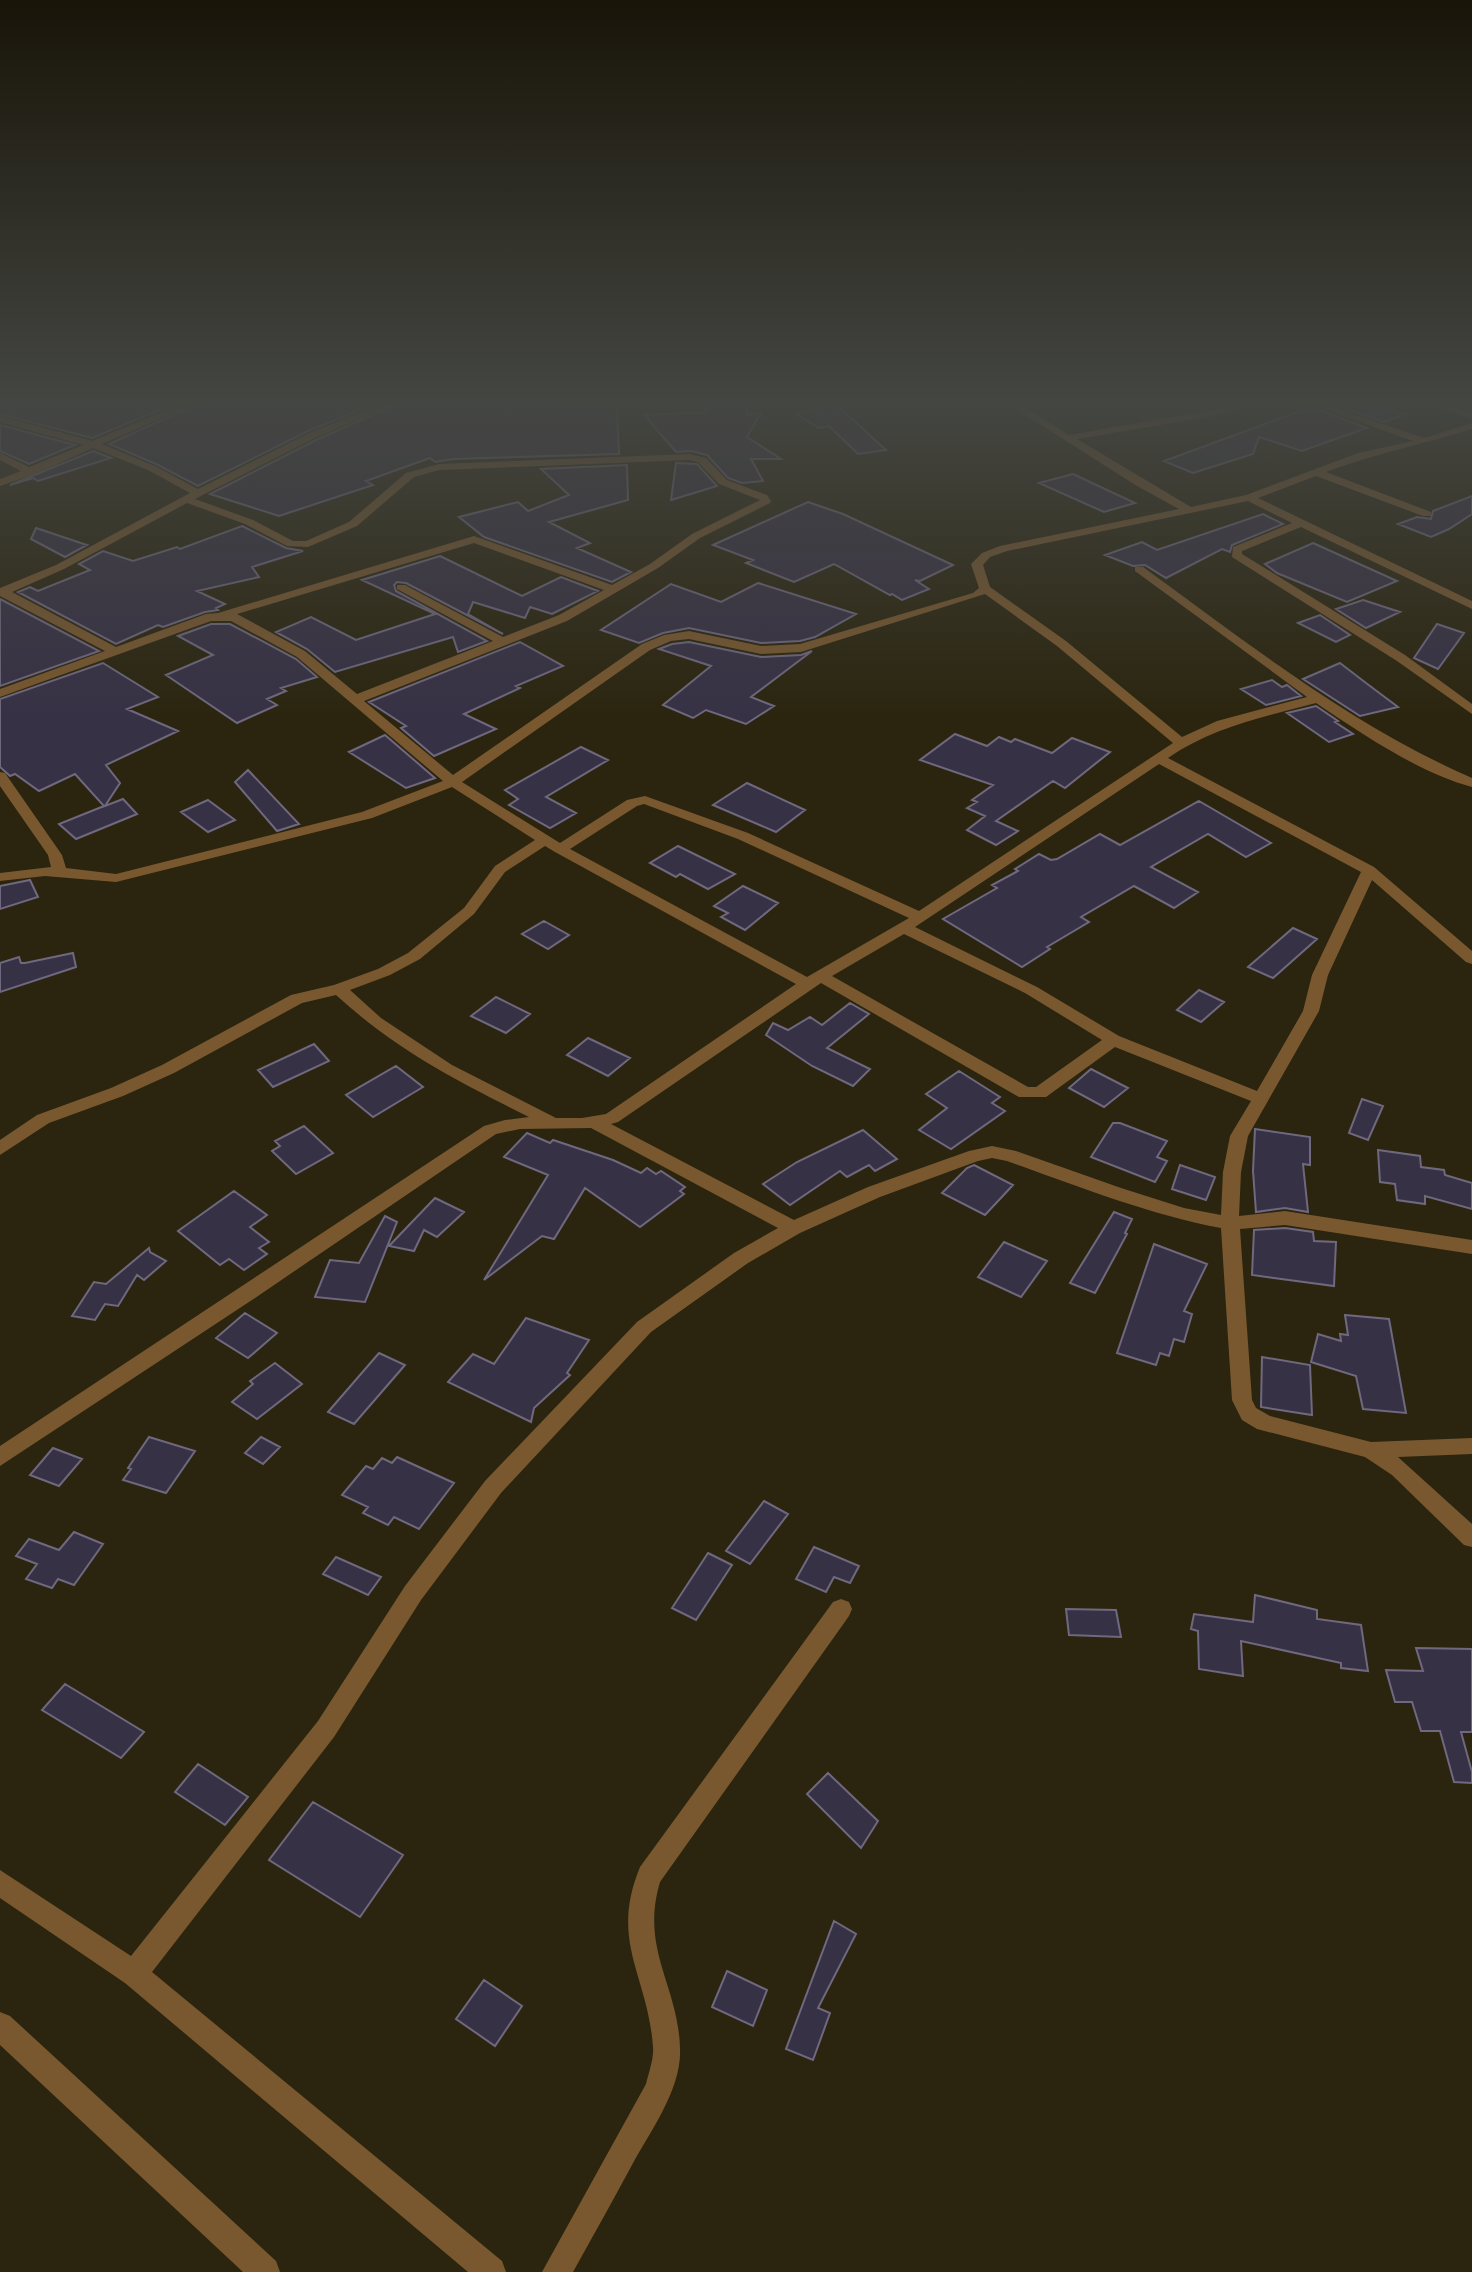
<svg xmlns="http://www.w3.org/2000/svg" width="1472" height="2272" font-family="'Open Sans',sans-serif">
<style>
.building{fill:#373145;stroke:#6f687f;stroke-width:2}
.lines{fill:none;stroke-linecap:round;stroke-linejoin:round}
.minor{fill:#79582f;fill-rule:evenodd}
</style>
<rect width="100%" height="100%" fill="#2b250f"/>
<path class="building" d="M0,400H184L92,438L0,414Z
M206,400H385L308,431L198,486L156,464L109,444Z
M407,400H569L570,406H613L617,408L619,454L453,459L435,462L430,458L366,481L373,485L279,516L210,494L318,439Z
M1320,400H1358L1406,414L1384,422Z
M707,401H747V415L761,413L747,437L781,459H751L763,481L742,483L728,478L707,455L691,451L676,452L644,415L705,412Z
M835,403L886,450L858,454L829,426L819,428L796,414Z
M1311,407L1367,428L1302,451L1259,437L1253,454L1193,473L1164,461Z
M0,425L75,445L29,464L0,451Z
M93,451L111,458L38,481L33,478L10,485Z
M676,463L697,464L717,486L671,500Z
M627,465L628,500L549,522L590,543L577,548L631,572L612,582L484,537L459,517L518,502L528,511L569,495L541,469Z
M1073,474L1135,503L1104,512L1039,483Z
M1472,496V514L1449,529L1431,537L1398,524L1417,517L1431,519L1433,511Z
M808,502L843,514L953,565L920,581L915,580L929,589L902,600L892,594L890,595L834,564L794,582L746,563L753,560L713,545Z
M1263,514L1283,524L1232,545L1230,552L1222,549L1166,578L1145,565L1133,566L1105,555L1142,542L1157,550Z
M242,526L286,548L303,551L252,567L259,577L197,591L225,604L216,608L218,610L205,612L163,627L158,625L116,644L18,592L30,587L38,591L90,570L79,564L103,551L133,561L177,547L180,549Z
M36,528L87,545L65,557L31,539Z
M1313,543L1397,581L1347,602L1277,573L1265,564Z
M440,556L522,596L561,577L598,591L552,614L530,607L525,618L473,602L468,614L503,634L406,583L397,582L394,585L396,591L487,641L458,652L453,637L335,672L307,649L276,632L311,617L356,640L435,614L362,580Z
M758,583L856,614L815,637L800,641L761,643L689,628L663,633L639,643L601,630L671,584L721,602Z
M0,599L99,651L0,686Z
M1363,600L1400,612L1366,628L1336,609Z
M1320,615L1350,635L1336,642L1298,623Z
M211,624H230L296,659L317,677L281,688L286,691L267,699L277,705L237,723L166,675L213,655L178,636Z
M1437,624L1464,633L1438,669L1414,658Z
M520,642L563,666L516,686L520,688L464,714L496,729L434,756L401,728L406,726L369,702Z
M689,642L761,657L801,655L812,651L751,697L774,706L746,724L706,710L693,718L663,705L711,666L659,649L672,644Z
M103,663L158,697L127,709L178,731L106,765L120,783L105,806L123,799L137,814L76,839L59,824L104,806L75,774L39,791L15,774L10,776L0,767V699Z
M1340,663L1366,683L1398,707L1360,716L1303,679Z
M1272,680L1282,687L1287,685L1301,696L1266,705L1241,689Z
M1316,706L1338,721L1335,722L1353,734L1329,742L1287,713Z
M955,734L987,746L999,737L1011,742L1015,739L1052,753L1072,738L1110,752L1065,788L1053,781L996,821L1018,831L996,845L967,830L985,816L967,808L977,802L972,800L993,785L920,760Z
M385,735L435,778L406,788L349,752Z
M581,747L608,760L546,797L576,813L550,828L509,805L518,799L505,790Z
M248,770L299,824L277,831L235,782Z
M747,783L805,810L776,832L713,805Z
M208,800L235,820L208,832L181,812Z
M1199,801L1271,843L1246,857L1208,834L1151,867L1198,892L1174,908L1134,886L1081,917L1089,922L1047,947L1050,949L1022,967L943,919L997,888L992,885L1018,871L1015,869L1039,854L1051,860L1057,859L1100,834L1120,845Z
M678,846L735,874L708,889L680,874L676,877L650,863Z
M30,880L38,897L0,909V886Z
M743,886L778,903L745,930L721,917L728,913L714,906Z
M544,921L569,935L548,949L522,934Z
M1293,928L1317,939L1273,978L1248,967Z
M73,953L76,967L0,992V963L19,957L21,963H25Z
M1199,990L1224,1002L1201,1022L1177,1010Z
M496,997L530,1014L506,1033L471,1016Z
M850,1003L869,1014L827,1048L870,1069L853,1086L812,1066L766,1035L773,1023L788,1030L810,1017L822,1025Z
M588,1038L630,1058L608,1076L567,1055Z
M314,1044L329,1061L273,1087L258,1070Z
M396,1066L423,1087L373,1117L346,1095Z
M1091,1069L1128,1088L1104,1107L1069,1088Z
M959,1071L1000,1097L992,1103L1005,1111L951,1149L919,1130L947,1108L926,1094Z
M1362,1099L1383,1106L1368,1140L1349,1133Z
M1113,1123H1120L1167,1141L1157,1157L1167,1161L1155,1182L1091,1157Z
M304,1126L333,1153L296,1174L272,1151L280,1146L275,1141Z
M1255,1129L1310,1137V1165L1303,1164L1308,1212L1285,1208L1256,1212L1253,1171Z
M863,1130L897,1159L875,1171L869,1165L847,1177L840,1171L790,1205L763,1184L797,1162Z
M527,1133L550,1143L553,1140L613,1160L641,1173L647,1168L656,1174L661,1171L685,1187L680,1191L684,1194L640,1227L585,1188L554,1239L542,1236L484,1280L548,1175L504,1157Z
M1378,1150L1420,1156L1421,1167L1444,1170L1445,1175L1472,1183V1209L1425,1196V1204L1397,1200L1395,1184L1380,1182Z
M974,1165L1013,1185L985,1215L942,1193L967,1168Z
M1180,1165L1215,1177L1206,1200L1172,1189Z
M234,1191L267,1215L250,1227L269,1242L259,1248L267,1254L244,1270L229,1259L220,1265L178,1231Z
M435,1198L464,1212L437,1237L424,1230L414,1251L389,1246Z
M1114,1212L1132,1219L1125,1233L1127,1234L1095,1293L1070,1283Z
M385,1216L397,1222L365,1302L315,1297L330,1260L359,1263Z
M1285,1228L1313,1232L1314,1241L1336,1242L1334,1286L1252,1275L1254,1230Z
M1004,1242L1047,1261L1021,1297L978,1277Z
M1154,1244L1207,1264L1184,1311L1192,1314L1184,1342L1174,1339L1169,1356L1160,1353L1156,1365L1117,1353Z
M149,1248L150,1252L166,1261L144,1280L137,1275L118,1306L105,1304L95,1320L72,1316L94,1282L106,1284Z
M245,1313L277,1333L248,1358L216,1338Z
M1345,1315L1389,1319L1406,1413L1363,1409L1356,1376L1311,1362L1318,1334L1341,1341L1340,1334L1348,1335Z
M526,1318L589,1340L567,1373L570,1375L534,1408L531,1422L448,1382L473,1354L494,1364Z
M379,1353L405,1365L354,1424L328,1412Z
M1262,1357L1310,1365L1312,1415L1261,1407Z
M275,1363L302,1384L257,1419L232,1402L253,1384L250,1381Z
M149,1437L195,1451L166,1493L123,1480L131,1469L128,1468Z
M261,1437L280,1447L263,1464L245,1453Z
M53,1448L82,1459L59,1486L30,1475Z
M397,1457L454,1483L419,1529L394,1517L388,1525L363,1513L368,1507L342,1495L366,1466L373,1469L382,1458L392,1463Z
M764,1501L788,1514L750,1564L726,1551Z
M74,1532L103,1544L74,1585L58,1579L52,1588L26,1579L37,1564L16,1556L29,1539L59,1550Z
M814,1547L859,1566L850,1583L834,1577L826,1592L796,1579Z
M708,1553L732,1565L696,1620L672,1608Z
M336,1557L381,1577L368,1595L323,1574Z
M1255,1595L1317,1610V1619L1361,1625L1368,1671L1341,1668V1663L1241,1641L1243,1676L1199,1669L1198,1631L1191,1629L1194,1614L1253,1622Z
M1066,1609L1116,1610L1121,1637L1069,1635Z
M1416,1648L1472,1649V1732H1461L1472,1772V1783L1454,1782L1440,1731H1421L1412,1702H1395L1386,1670L1423,1671Z
M65,1684L144,1732L121,1758L42,1710Z
M198,1764L248,1797L225,1825L175,1792Z
M828,1773L878,1821L861,1848L807,1794Z
M313,1802L403,1855L360,1917L269,1860Z
M834,1921L856,1934L818,2008L830,2013L813,2060L786,2049Z
M727,1971L767,1990L753,2026L712,2007Z
M484,1980L522,2006L495,2046L456,2019Z"/>
<g class="lines">
<path class="minor" d="M191,400H204L102,444L155,466L198,489L309,433L392,400H405L317,437L195,499L253,520L293,541H306L349,522L406,473L439,464L690,454L706,458L727,480L767,495L771,501L770,503L700,538L658,568L567,621L364,701L453,775L642,644L664,635L689,631L761,646L800,644L973,593L979,588L971,564L982,553L1000,546L1179,509L1137,486L1002,400H1013L1069,435L1211,410L1244,400H1258L1213,416L1077,439L1191,507L1246,495L1358,453L1413,441L1298,400H1312L1424,438L1472,423V429C1423,444 1374,454 1326,472L1431,512V516H1423L1316,476L1258,498L1472,601V609L1301,527L1242,551V554L1405,655L1472,704V714L1397,661L1232,557L1233,547L1292,523L1248,501L1007,551L990,557L983,565L990,587L1066,641L1182,737L1217,721L1307,697L1135,571V567H1143C1249,644 1351,725 1472,778V787C1419,773 1361,733 1316,703C1264,717 1213,727 1168,758L1374,867L1472,951V964L1466,962L1372,880L1328,975L1319,1011L1248,1136L1241,1172L1239,1216L1285,1211L1472,1240V1254L1285,1225L1240,1229L1252,1400L1256,1408L1270,1416L1371,1442L1472,1438V1454L1398,1457L1472,1524V1547L1464,1545L1392,1475L1365,1457L1257,1429L1242,1420L1232,1400L1221,1228C1147,1214 1078,1186 1007,1161L992,1158L978,1161L880,1197L800,1233L748,1263L651,1332L501,1493L421,1600L334,1737L152,1972L502,2261L506,2272H468L125,1983L0,1898V1870L131,1956L318,1721L405,1586L485,1481L637,1322L734,1253L778,1228L591,1128L520,1129L496,1134L252,1300L0,1466V1446L484,1126L505,1120L529,1117C457,1081 396,1050 336,995L302,1003L174,1073L123,1096L49,1123L0,1155V1140L37,1115L111,1088L162,1065L291,995L334,985L378,969L408,953L464,908L495,866L535,840L452,787L372,818L116,882L45,876L0,881V873L51,867L48,855L0,786V772L5,773L62,855L66,868L116,874L362,812L443,781L297,657L231,621H211L0,697V689L105,651L0,596V588L56,565L190,493L148,470L93,448L35,474L0,486V479L21,471L0,460V453L29,467L83,445L0,422V416L92,441ZM690,460L698,462L719,484L760,500L692,534L650,564L612,585L474,536L218,613L206,614L116,647L12,592L64,569L187,503L245,524L287,546L308,547L357,526L414,477L439,470ZM474,543L604,590L559,615L503,637L405,585H397V589L493,641L357,694L305,651L237,614ZM985,594L1057,646L1173,743L919,911L748,833L645,796L627,800L560,843L462,782L650,650L671,641L689,639L761,654L801,652ZM1159,764L1361,872L1312,975L1303,1011L1257,1091L1119,1036L1037,987L915,927ZM644,804L738,839L909,918L807,977L570,849L637,806ZM545,846L555,852L796,984L606,1114L582,1118H556L452,1065L381,1018L350,990L390,975L420,959L474,914L505,872ZM904,934L1025,993L1102,1040L1036,1087H1028L832,976ZM821,983L1019,1097H1046L1115,1047L1251,1101L1230,1136L1223,1172L1221,1215L1184,1208L1121,1188L1016,1151L992,1146L969,1151L868,1187L794,1220L611,1124L618,1122Z
M1416,400H1430L1472,413V419Z
M841,1599L849,1602L852,1609L849,1616L660,1882C640,1950 678,1984 680,2048C682,2089 651,2130 632,2165C613,2200 593,2236 573,2272H542L646,2084C649,2072 654,2058 653,2047C648,1975 609,1942 640,1867L833,1602Z
M0,2012L10,2016L276,2261L280,2272H243L0,2045Z"/>
</g>
<linearGradient id="sky" x2="0" y2="1"><stop stop-color="#181408"/><stop offset="0.56" stop-color="#444642"/><stop offset="1" stop-color="#444642" stop-opacity="0"/></linearGradient>
<rect width="1472" height="718" fill="url(#sky)"/>
</svg>
